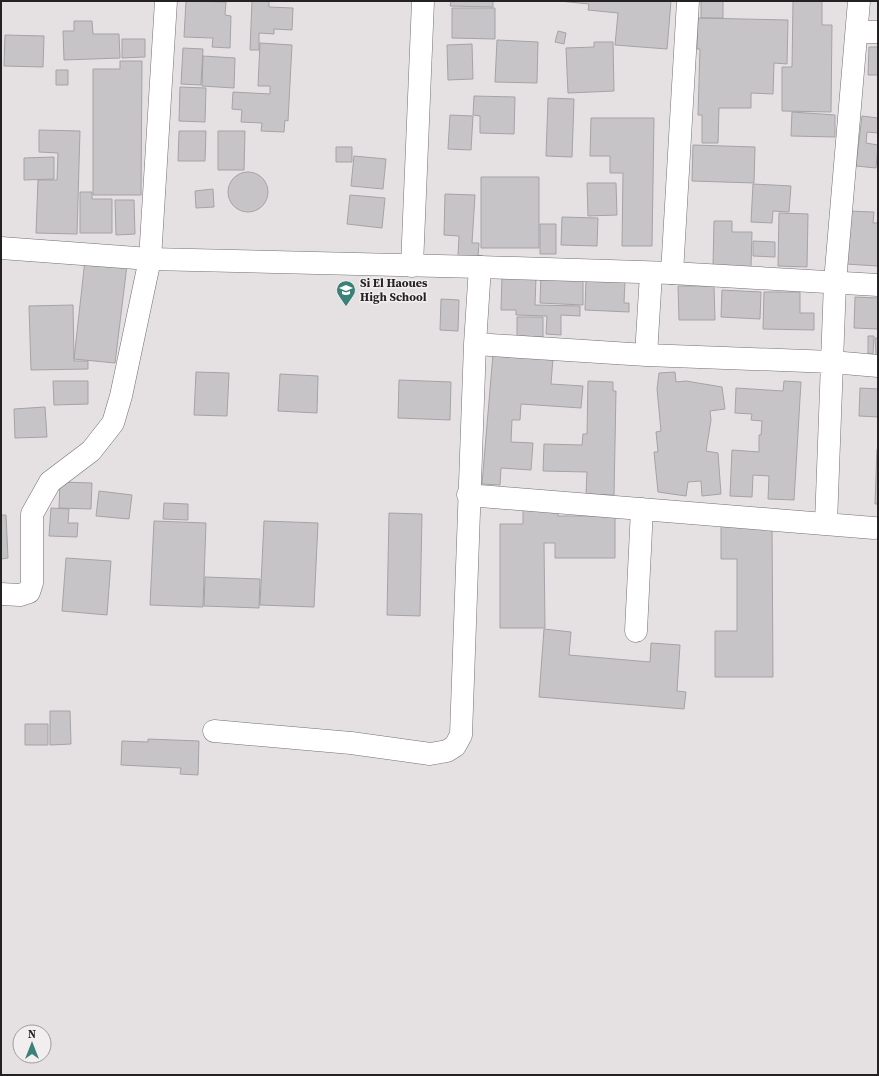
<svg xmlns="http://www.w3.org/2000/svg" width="879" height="1076" font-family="'Source Serif 4',serif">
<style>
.building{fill:#c6c4c7;stroke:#a5a3a7}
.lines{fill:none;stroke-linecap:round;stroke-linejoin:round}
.minor-casing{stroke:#747072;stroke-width:23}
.major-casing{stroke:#747072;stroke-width:23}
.minor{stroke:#fff;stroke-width:22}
.major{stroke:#fff;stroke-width:22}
.labels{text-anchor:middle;stroke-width:3;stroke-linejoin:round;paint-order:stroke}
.poi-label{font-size:12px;font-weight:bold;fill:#232122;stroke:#f2eef0;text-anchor:start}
</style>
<rect width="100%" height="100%" fill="#e5e1e3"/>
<path class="building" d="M186,1L226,2L225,15L231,16L230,48L212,47L213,38L184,37Z
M252,1H269V7L293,8L292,30L274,29V34L259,33V50H250Z
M451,1H493V7L450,6Z
M559,1H671L667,49L615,45L618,13L588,10L589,4Z
M701,1H723V18H701Z
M793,1H822V25H832L831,112L782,111V67H792Z
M452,8H495V39L452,38Z
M698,18L788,20L787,64L774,63L773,94L751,93V108H719L718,143H702V115H698L700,49H697Z
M74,21H92L93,34H119L120,58L64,60L63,31H74Z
M558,31L566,33L564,44L555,42Z
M5,35L44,36L43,67L4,66Z
M122,39H145V57L122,58Z
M497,40L538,42L537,83L495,82Z
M594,42H613L614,91L568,93L566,48L594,47Z
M260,43L292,45L288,121L285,120L284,132L261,131L262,123L241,122L242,110L232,109L233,92L270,94V86H258Z
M472,44L473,79L448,80L447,45Z
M869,47H878V75H868Z
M183,48L203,49L201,85L181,84Z
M203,56L235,58L234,88L202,86Z
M120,61H142L141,195H93V69H120Z
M56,70H68V85H56Z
M180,87L206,88L205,122L179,121Z
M474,96L515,97L514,134L480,133V116L473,115Z
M548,98L574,99L572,157L546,156Z
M792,112L835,115V137L791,136Z
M450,115L473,116L471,150L448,149Z
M862,116L878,118V133L867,132L866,143L878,145L876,168L856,166Z
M591,118H654L652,246H622L623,173H610V156H590Z
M39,130L80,131L77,234L36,233L38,180H57L58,153L39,152Z
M179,131H206L205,161H178Z
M218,131H245L244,170H218Z
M693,145L755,147L754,183L692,181Z
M336,147H352V162H336Z
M354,156L386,159L383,189L351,186Z
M54,157V179L24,180V158Z
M228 192a20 20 0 1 1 40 0a20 20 0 1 1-40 0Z
M481,177H539V248H481Z
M587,183H616L617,215L588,216Z
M753,184L791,186L789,212L773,211L772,223L751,222Z
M213,189L214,207L196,208L195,191Z
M80,192H92V199H112V233H80Z
M445,194L475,195L472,243H479L478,257L458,256L459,236L444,235Z
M350,195L385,198L382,228L347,224Z
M115,200H134L135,234L116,235Z
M846,211L874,212L873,223H878V266L845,264Z
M779,213L808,214L807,267L778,266Z
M562,217L598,218L597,246L561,245Z
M714,221H732V232H752L751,267L713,266Z
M540,224H556V254H540Z
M753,241L775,242V257L753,256Z
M85,260L127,265L115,363L74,359Z
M541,275L583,276V305L540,303Z
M502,276L536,277L535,305L580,306V316L561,315V335L546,334L547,316L516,315V310H501Z
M586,280L625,281L624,303H629V312L585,310Z
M678,286H714L715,320H679Z
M722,290L761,292L760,319L721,317Z
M764,292H800V313H814V330L763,329Z
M855,297L878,298V329L854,328Z
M441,299L459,300L458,331L440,330Z
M73,305L74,361H88V369L31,370L29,306Z
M517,317H543V337L517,336Z
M868,336H874L873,354H868Z
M875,338H878V356H876Z
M493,354L553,358L551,384L583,386L581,408L521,404L520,420H512L511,442L533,443L531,470L501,468L500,485L482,484Z
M196,372L229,373L227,416L194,415Z
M675,372L676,382L686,381L722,387L725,409L710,411L711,420L706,451L718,453L721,494L702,496L701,481L688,482L686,496L658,492L654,452H658L656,432L661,431L657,389L659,373Z
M280,374L318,376L317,413L278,411Z
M399,380L451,382L450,420L398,418Z
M53,381H88V404L54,405Z
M588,381L613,382V391H616L614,495L586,494L587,472L543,471L544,444L582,445L583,434H587Z
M784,381L801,382L794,500L768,499L769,476L753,475L752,497L730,496L732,450L759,452V435H761L762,421L751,420L752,414L735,413L736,388L783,391Z
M860,388L878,389V417L859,416Z
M45,407L47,437L15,438L14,409Z
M877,449H878V504H875Z
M60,482L92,483L91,509L59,508Z
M99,491L132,495L129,519L96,516Z
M164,503L188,504V520L163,519Z
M523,506H558V516H615V558H555V543H544L545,628H500V524H523Z
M51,508L69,509L68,523H78L77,537L49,536Z
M389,513L422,514L420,616L387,615Z
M1,515H6L8,558L1,559Z
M154,521L206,523L203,607L150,605Z
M264,521L318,523L314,607L260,605Z
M721,523H772L773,677H715V631H737V559H721Z
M66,558L111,561L107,615L62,611Z
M205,577L260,579L259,608L204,606Z
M544,629L571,632L569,655L650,662L651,643L680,645L677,691L686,692L684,709L539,697Z
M50,711H70L71,744L50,745Z
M25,724H48V745H25Z
M148,739L199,741L198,775L180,774L181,768L121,765L122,741L148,742Z"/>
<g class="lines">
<defs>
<path id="minor" d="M857,32H878
M412,266L423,1
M672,273L688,1
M475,344L646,355L832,362L878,366
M646,355L651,274
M468,495L874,528
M826,523L835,282L859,1
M1,594L20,595L29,592L32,583V514L50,482L91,451L113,423L121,396L150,259L166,1
M636,631L642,509
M214,731L351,743L430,754L447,751L455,746L461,735L475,344L480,267"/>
<path id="major" d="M1,248L150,259L480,267L672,273L878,285"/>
</defs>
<use href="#minor" class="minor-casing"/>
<use href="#major" class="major-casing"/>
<use href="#minor" class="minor"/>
<use href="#major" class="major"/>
</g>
<defs>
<symbol id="school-pin" viewBox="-11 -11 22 30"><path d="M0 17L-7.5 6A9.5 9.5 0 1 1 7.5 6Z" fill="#3c8177" stroke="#f2eef0"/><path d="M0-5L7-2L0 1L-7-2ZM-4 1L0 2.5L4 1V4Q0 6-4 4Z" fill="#fff"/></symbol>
</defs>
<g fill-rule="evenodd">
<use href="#school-pin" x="335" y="279" width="22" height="30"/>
</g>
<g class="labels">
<g class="poi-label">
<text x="360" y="287">Si El Haoues<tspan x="360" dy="14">High School</tspan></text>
</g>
</g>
<rect width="879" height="1076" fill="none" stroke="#232122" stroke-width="4"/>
<g transform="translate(32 1044)"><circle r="19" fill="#f2eef0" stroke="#9f9c9e"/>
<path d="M0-3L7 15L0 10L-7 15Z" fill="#3c8177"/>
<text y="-6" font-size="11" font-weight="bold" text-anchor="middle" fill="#232122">N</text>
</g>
</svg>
